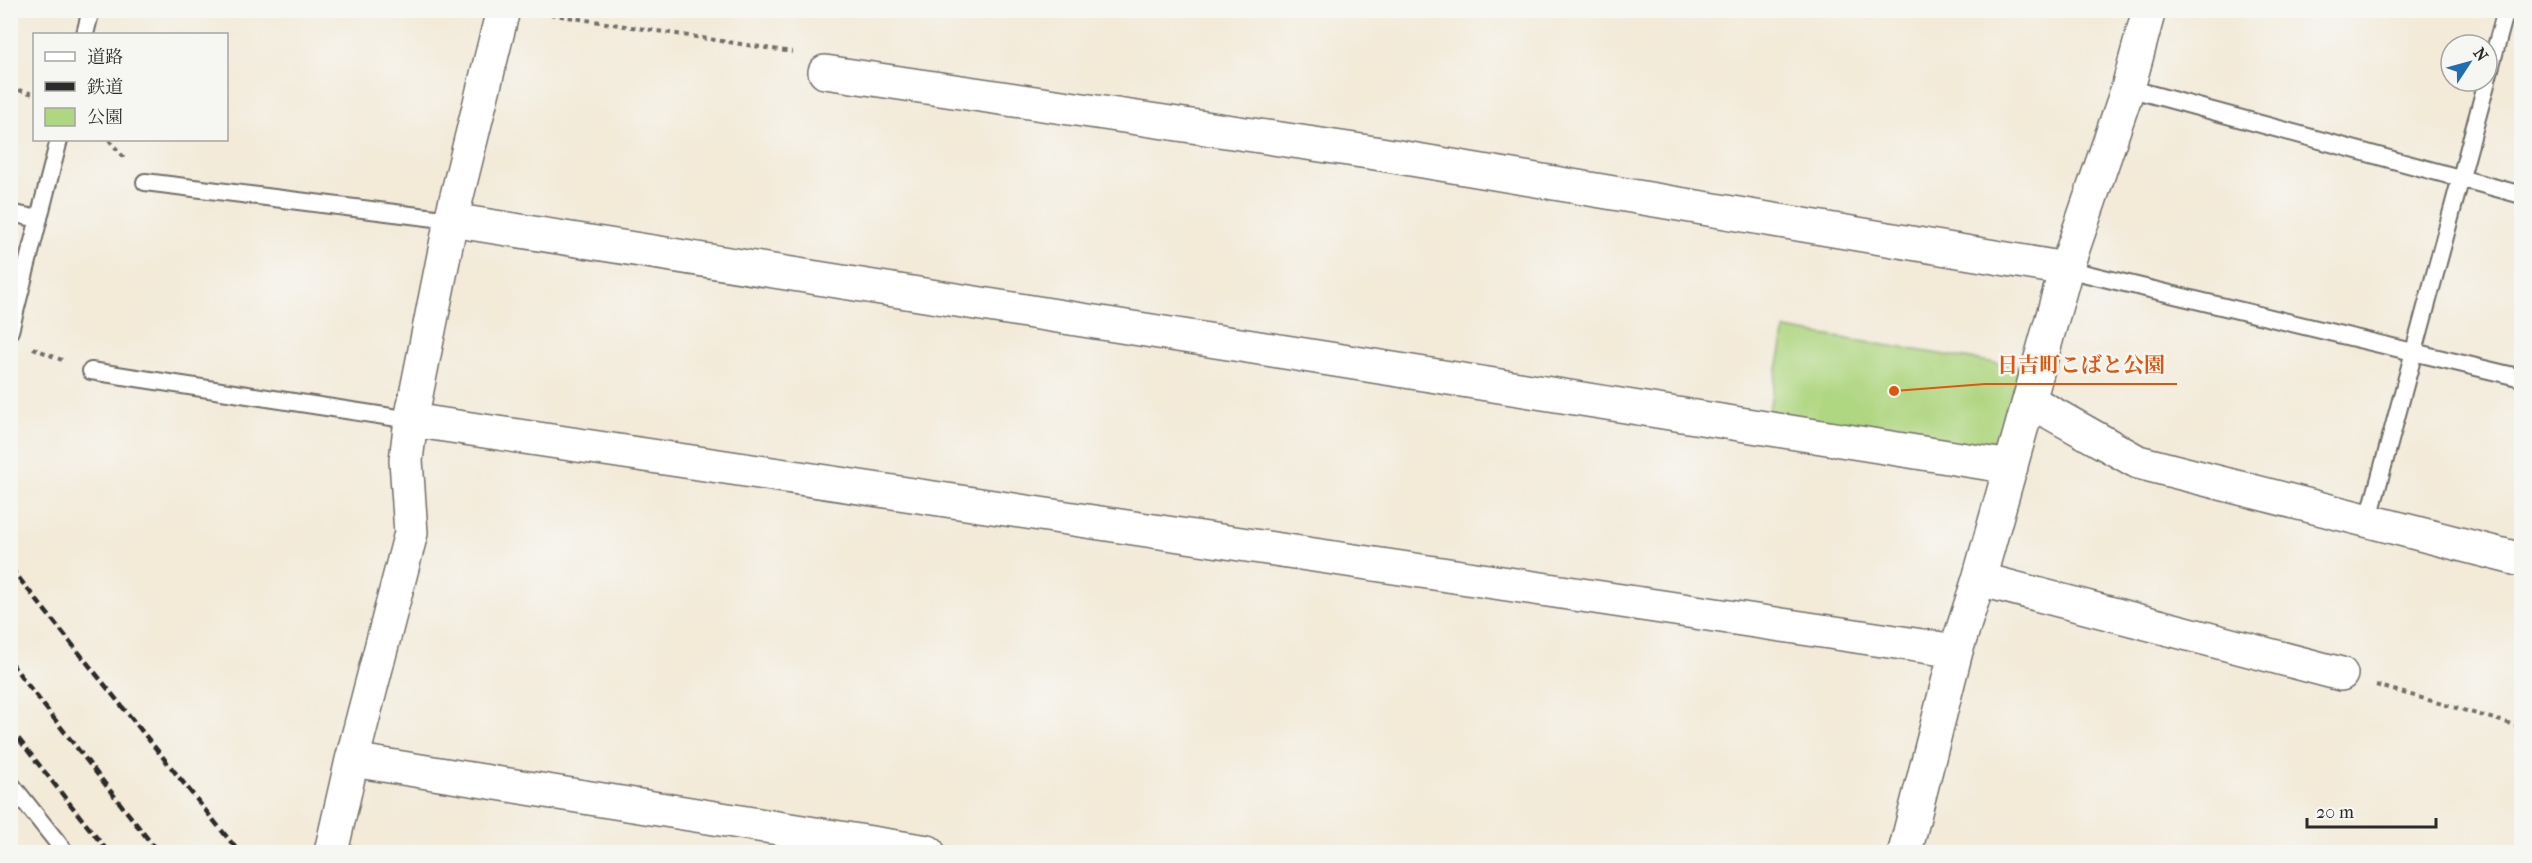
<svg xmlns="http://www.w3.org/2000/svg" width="2532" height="863" font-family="'IM FELL French Canon','Noto Serif JP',serif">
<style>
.green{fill:#afd680;stroke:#6d8056;stroke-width:1.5}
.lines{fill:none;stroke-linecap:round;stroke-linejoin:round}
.service-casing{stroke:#716e68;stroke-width:20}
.minor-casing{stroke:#716e68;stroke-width:36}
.path{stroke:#716e68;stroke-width:4;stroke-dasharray:4.5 4.5;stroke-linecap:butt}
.service{stroke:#fff;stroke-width:16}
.minor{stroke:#fff;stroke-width:33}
.rail{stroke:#2b2b2b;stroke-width:4.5;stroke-dasharray:9 4.5;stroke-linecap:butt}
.leader{fill:none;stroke:#df570e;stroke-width:2}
.callout-dot{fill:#df570e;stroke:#f6f6f2;stroke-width:2}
.callout-label{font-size:21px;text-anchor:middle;font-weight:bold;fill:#df570e;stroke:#f6f6f2;stroke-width:5;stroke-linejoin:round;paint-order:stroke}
</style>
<rect width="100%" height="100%" fill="#f6f6f2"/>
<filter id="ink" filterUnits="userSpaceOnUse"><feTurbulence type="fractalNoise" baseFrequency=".0167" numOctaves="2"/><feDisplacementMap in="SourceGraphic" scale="12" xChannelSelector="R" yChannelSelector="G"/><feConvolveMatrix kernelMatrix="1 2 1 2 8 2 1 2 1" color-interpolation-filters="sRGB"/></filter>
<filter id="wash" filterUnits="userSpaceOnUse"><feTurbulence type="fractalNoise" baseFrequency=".008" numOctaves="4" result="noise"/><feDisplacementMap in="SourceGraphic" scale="24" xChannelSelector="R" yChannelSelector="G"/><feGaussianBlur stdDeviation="1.35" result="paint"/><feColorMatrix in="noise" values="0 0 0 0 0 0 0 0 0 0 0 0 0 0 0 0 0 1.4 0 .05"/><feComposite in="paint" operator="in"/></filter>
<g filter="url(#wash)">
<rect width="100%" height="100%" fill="#f3ead8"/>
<path class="green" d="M1785,329L2021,367L1995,453L1768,415Z"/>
</g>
<g filter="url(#ink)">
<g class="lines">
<defs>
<path id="service" d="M85,34L91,10
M2487,80L2506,10
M2128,88L2522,195
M145,182L451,220
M10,213L39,219
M2066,269L2522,378
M10,331L59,140
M91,371L411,420
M2368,522L2487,81
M10,783L65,852"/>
<path id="minor" d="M825,72L1375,153L2066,269
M451,220L2011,467
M2030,401L2138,462L2522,560
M411,420L1956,651
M1979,579L2341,674
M352,760L928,852
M331,852L352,760L411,533L406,460L411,420L451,220L503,10
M1905,852L1956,651L1979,579L2066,269L2128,88L2149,10"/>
</defs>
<use href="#service" class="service-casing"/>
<use href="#minor" class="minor-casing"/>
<path class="path" d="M542,13L792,52
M10,88L34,94
M109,140L126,160
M33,348L62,360
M2376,685L2522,727"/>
<use href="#service" class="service"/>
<use href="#minor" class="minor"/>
<path class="rail" d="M10,567L239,852
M10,662L158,852
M10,728L108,852"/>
</g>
</g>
<path class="leader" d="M1894 391L1985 384H2177"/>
<circle class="callout-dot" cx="1894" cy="391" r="6"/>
<g class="callout-label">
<text x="2081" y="372">日吉町こばと公園</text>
</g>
<rect width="2532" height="863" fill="none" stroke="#f6f6f2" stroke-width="36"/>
<rect x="33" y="33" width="195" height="108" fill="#f6f6f2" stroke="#a5a5a2" stroke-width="1.5"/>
<rect x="45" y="52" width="30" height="9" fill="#ffffff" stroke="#a5a5a2" stroke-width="1.5"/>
<text x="87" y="63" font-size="18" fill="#2b2b2b">道路</text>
<rect x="45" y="82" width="30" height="9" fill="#2b2b2b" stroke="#a5a5a2" stroke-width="1.5"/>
<text x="87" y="93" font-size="18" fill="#2b2b2b">鉄道</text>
<rect x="45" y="108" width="30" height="18" fill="#afd680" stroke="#a5a5a2" stroke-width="1.5"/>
<text x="87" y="123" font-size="18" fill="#2b2b2b">公園</text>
<g transform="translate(2469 63) rotate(54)"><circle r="28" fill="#f6f6f2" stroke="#a5a5a2" stroke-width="1.5"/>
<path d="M0-4.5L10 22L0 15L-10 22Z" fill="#1f6fb2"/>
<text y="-9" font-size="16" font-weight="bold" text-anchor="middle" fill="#2b2b2b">N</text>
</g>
<path d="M2307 818v9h129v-9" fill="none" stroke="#2b2b2b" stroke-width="3"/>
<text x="2316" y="818" font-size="18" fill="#2b2b2b" stroke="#f6f6f2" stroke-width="4.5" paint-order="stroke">20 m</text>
</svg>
